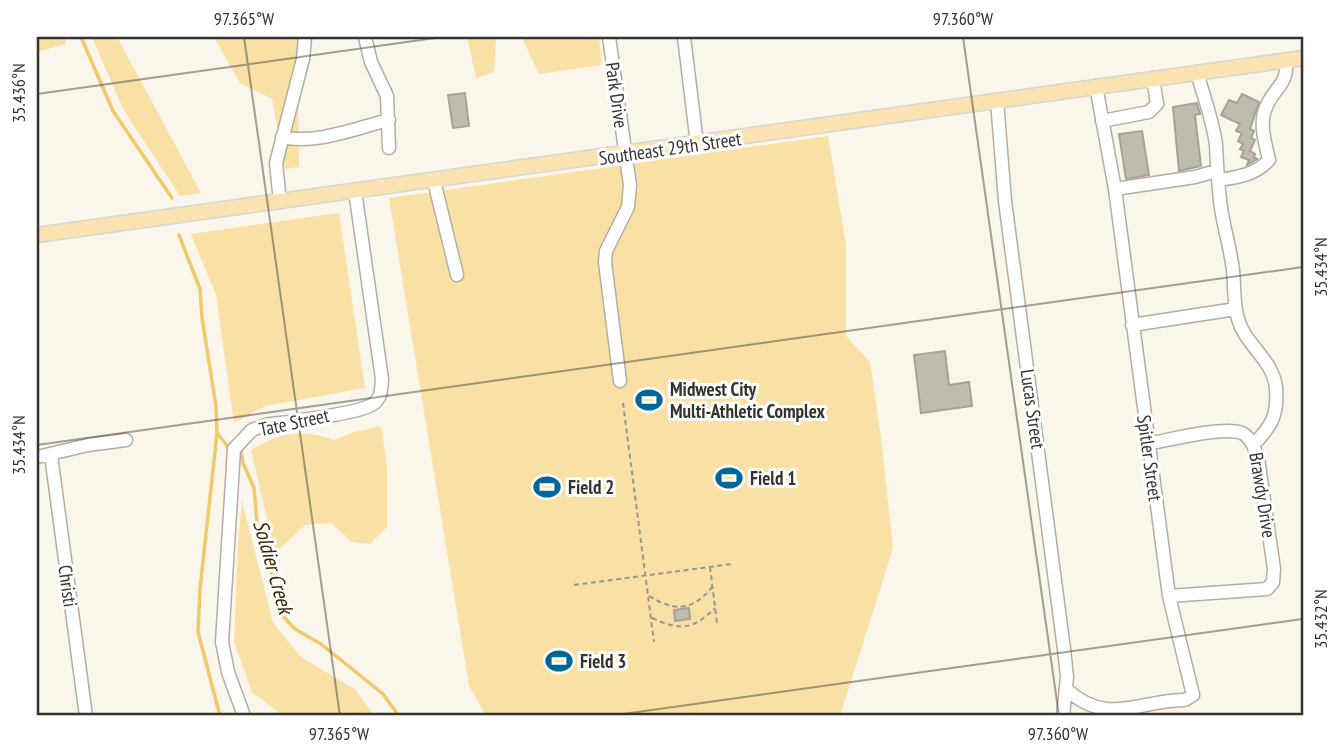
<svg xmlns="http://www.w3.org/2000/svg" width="1340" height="753" font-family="'PT Sans Narrow',sans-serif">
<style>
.green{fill:#f9e0a5}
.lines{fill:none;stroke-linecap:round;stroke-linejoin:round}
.stream{stroke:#f1c968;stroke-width:3.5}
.building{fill:#bfbbb1;stroke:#a6a298;stroke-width:2}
.minor-casing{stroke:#b2aea4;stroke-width:15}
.major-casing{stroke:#d7d6d5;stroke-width:17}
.path{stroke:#9a968f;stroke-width:2;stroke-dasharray:5 3.5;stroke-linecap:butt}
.minor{stroke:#fff;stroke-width:12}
.major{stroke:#fae3b0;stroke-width:14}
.ticks{fill:none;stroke:#35332f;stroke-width:2;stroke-opacity:0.45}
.labels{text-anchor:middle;stroke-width:6;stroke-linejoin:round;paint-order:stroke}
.street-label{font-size:19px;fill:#35332f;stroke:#fff}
.poi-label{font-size:19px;font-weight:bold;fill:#35332f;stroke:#fff;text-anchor:start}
.water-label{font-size:21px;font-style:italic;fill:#382800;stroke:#fff}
.neatline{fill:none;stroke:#35332f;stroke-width:2.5}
.ticks-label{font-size:18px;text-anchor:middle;fill:#35332f}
</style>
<rect width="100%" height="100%" fill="#fbf6ec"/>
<path class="green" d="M37,37H65L66,44L37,52Z
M92,37H117L201,193L180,196L123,109Z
M214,37H305L298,85L299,167L285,169L272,99L240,83Z
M467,37H496L494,72L476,78Z
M522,37H599L602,65L539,74Z
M828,136L846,245V336L870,362L881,438L893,548L840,716H486L469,686L389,198Z
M339,213L365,388L265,406L234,423L216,295L191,234Z
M381,426L387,465V527L370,544L352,542L331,523L305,525L275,553L251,450C281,432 301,429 334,440L354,432Z
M242,501L273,623L301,657L356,690L374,716H283L252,692L234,642L238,544Z"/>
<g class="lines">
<path class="stream" d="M81,37L113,111L172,198
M179,235L200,289L202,318L216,406L217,433L200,589L198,632L220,716
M217,433L229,448
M241,452L243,463L254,488L258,534L270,561L276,600L282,615L295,629L321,644L383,694L399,716"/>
</g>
<path class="building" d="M465,93L469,126L453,128L448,95Z
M1242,94L1259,102L1250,129L1254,131L1251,138L1255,140L1250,151L1255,154L1254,157L1257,159L1247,165L1249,160L1241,157L1244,151L1240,149L1243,144L1238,141L1242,133L1236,131L1240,124L1221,115L1229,100L1237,103Z
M1197,103L1200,114L1195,115L1201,166L1179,171L1173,107Z
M1142,131L1149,175L1126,179L1119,134Z
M945,351L949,385L969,382L972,406L921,413L914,355Z
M689,608L690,619L675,621L674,610Z"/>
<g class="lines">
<defs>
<path id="minor" d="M365,37L371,62L387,96L389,148
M609,37L630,185L628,207L606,251L605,262L620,381
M684,37L697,144
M997,101L1005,201L1064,649L1067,677L1063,716
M1102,121L1149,112L1157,104L1153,78
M282,137C316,145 356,128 389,120
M1219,180C1238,177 1255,175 1269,160C1266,145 1259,125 1265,110C1272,88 1289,86 1286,60
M434,181L457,275
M1115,189L1195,177L1216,171
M280,202L276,163L303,59L305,37
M1132,325L1236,309
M1147,444C1169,440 1222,426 1242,433C1247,435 1250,440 1253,445
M51,455L86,716
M37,457L88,445L126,440
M1169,596L1267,589L1273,582L1274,569L1258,458L1253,445C1272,426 1278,415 1276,388C1273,359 1245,345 1238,319C1233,303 1235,287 1233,271C1231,250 1224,229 1221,208C1218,187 1217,166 1216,145C1213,120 1203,95 1197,72
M1066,689C1108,727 1138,700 1185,700L1193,695L1169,596L1115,189L1096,86
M244,716L228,672L222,642L234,449L252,430L265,425C286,422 359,414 373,404C382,398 381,388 382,379L355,191"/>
<path id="major" d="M37,235L1303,58"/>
</defs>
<use href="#minor" class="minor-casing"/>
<use href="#major" class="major-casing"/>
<path class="path" d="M623,403L654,642
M710,567L717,623
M574,585L732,564
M649,596C675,612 693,611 712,587
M652,618C680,631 693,630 715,608"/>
<use href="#minor" class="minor"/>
<use href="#major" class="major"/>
</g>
<path class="ticks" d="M244,37L340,716M963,37L1059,716M37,94L442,37M37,445L1303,267M609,716L1303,619"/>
<defs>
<symbol id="stadium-bare" viewBox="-9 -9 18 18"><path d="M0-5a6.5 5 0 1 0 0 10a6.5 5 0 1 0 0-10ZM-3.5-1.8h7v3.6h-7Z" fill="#006896" stroke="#fff" stroke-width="2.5" paint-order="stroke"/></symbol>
</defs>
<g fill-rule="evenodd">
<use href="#stadium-bare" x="630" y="381" width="38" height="38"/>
<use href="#stadium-bare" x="710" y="459" width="38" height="38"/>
<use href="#stadium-bare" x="528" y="468" width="38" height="38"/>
<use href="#stadium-bare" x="540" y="642" width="38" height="38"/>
</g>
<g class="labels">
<g class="street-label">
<text transform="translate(617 95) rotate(82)" y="7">Park Drive</text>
<text transform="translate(670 148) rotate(-8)" y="7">Southeast 29th Street</text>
<text transform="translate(1033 409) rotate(82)" y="7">Lucas Street</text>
<text transform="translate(294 422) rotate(-12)" y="7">Tate Street</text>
<text transform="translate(1150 458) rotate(82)" y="7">Spitler Street</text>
<text transform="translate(1263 495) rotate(81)" y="7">Brawdy Drive</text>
<text transform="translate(68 586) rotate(82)" y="7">Christi</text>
</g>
<g class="poi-label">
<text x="670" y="396">Midwest City<tspan x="670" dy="22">Multi-Athletic Complex</tspan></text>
<text x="750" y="485">Field 1</text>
<text x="568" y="494">Field 2</text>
<text x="580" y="668">Field 3</text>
</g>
<g class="water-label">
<text transform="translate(273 567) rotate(74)" y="7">Soldier Creek</text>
</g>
</g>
<rect width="1340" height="753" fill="none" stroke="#ffffff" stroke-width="77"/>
<rect x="38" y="38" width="1264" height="676" class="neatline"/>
<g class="ticks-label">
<text x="244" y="25">97.365°W</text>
<text x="963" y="25">97.360°W</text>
<text transform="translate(19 93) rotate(-90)" y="6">35.436°N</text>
<text transform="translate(1321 267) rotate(-90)" y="6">35.434°N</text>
<text transform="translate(19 445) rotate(-90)" y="6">35.434°N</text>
<text transform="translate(1321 619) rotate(-90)" y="6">35.432°N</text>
<text x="339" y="740">97.365°W</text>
<text x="1058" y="740">97.360°W</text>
</g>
</svg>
